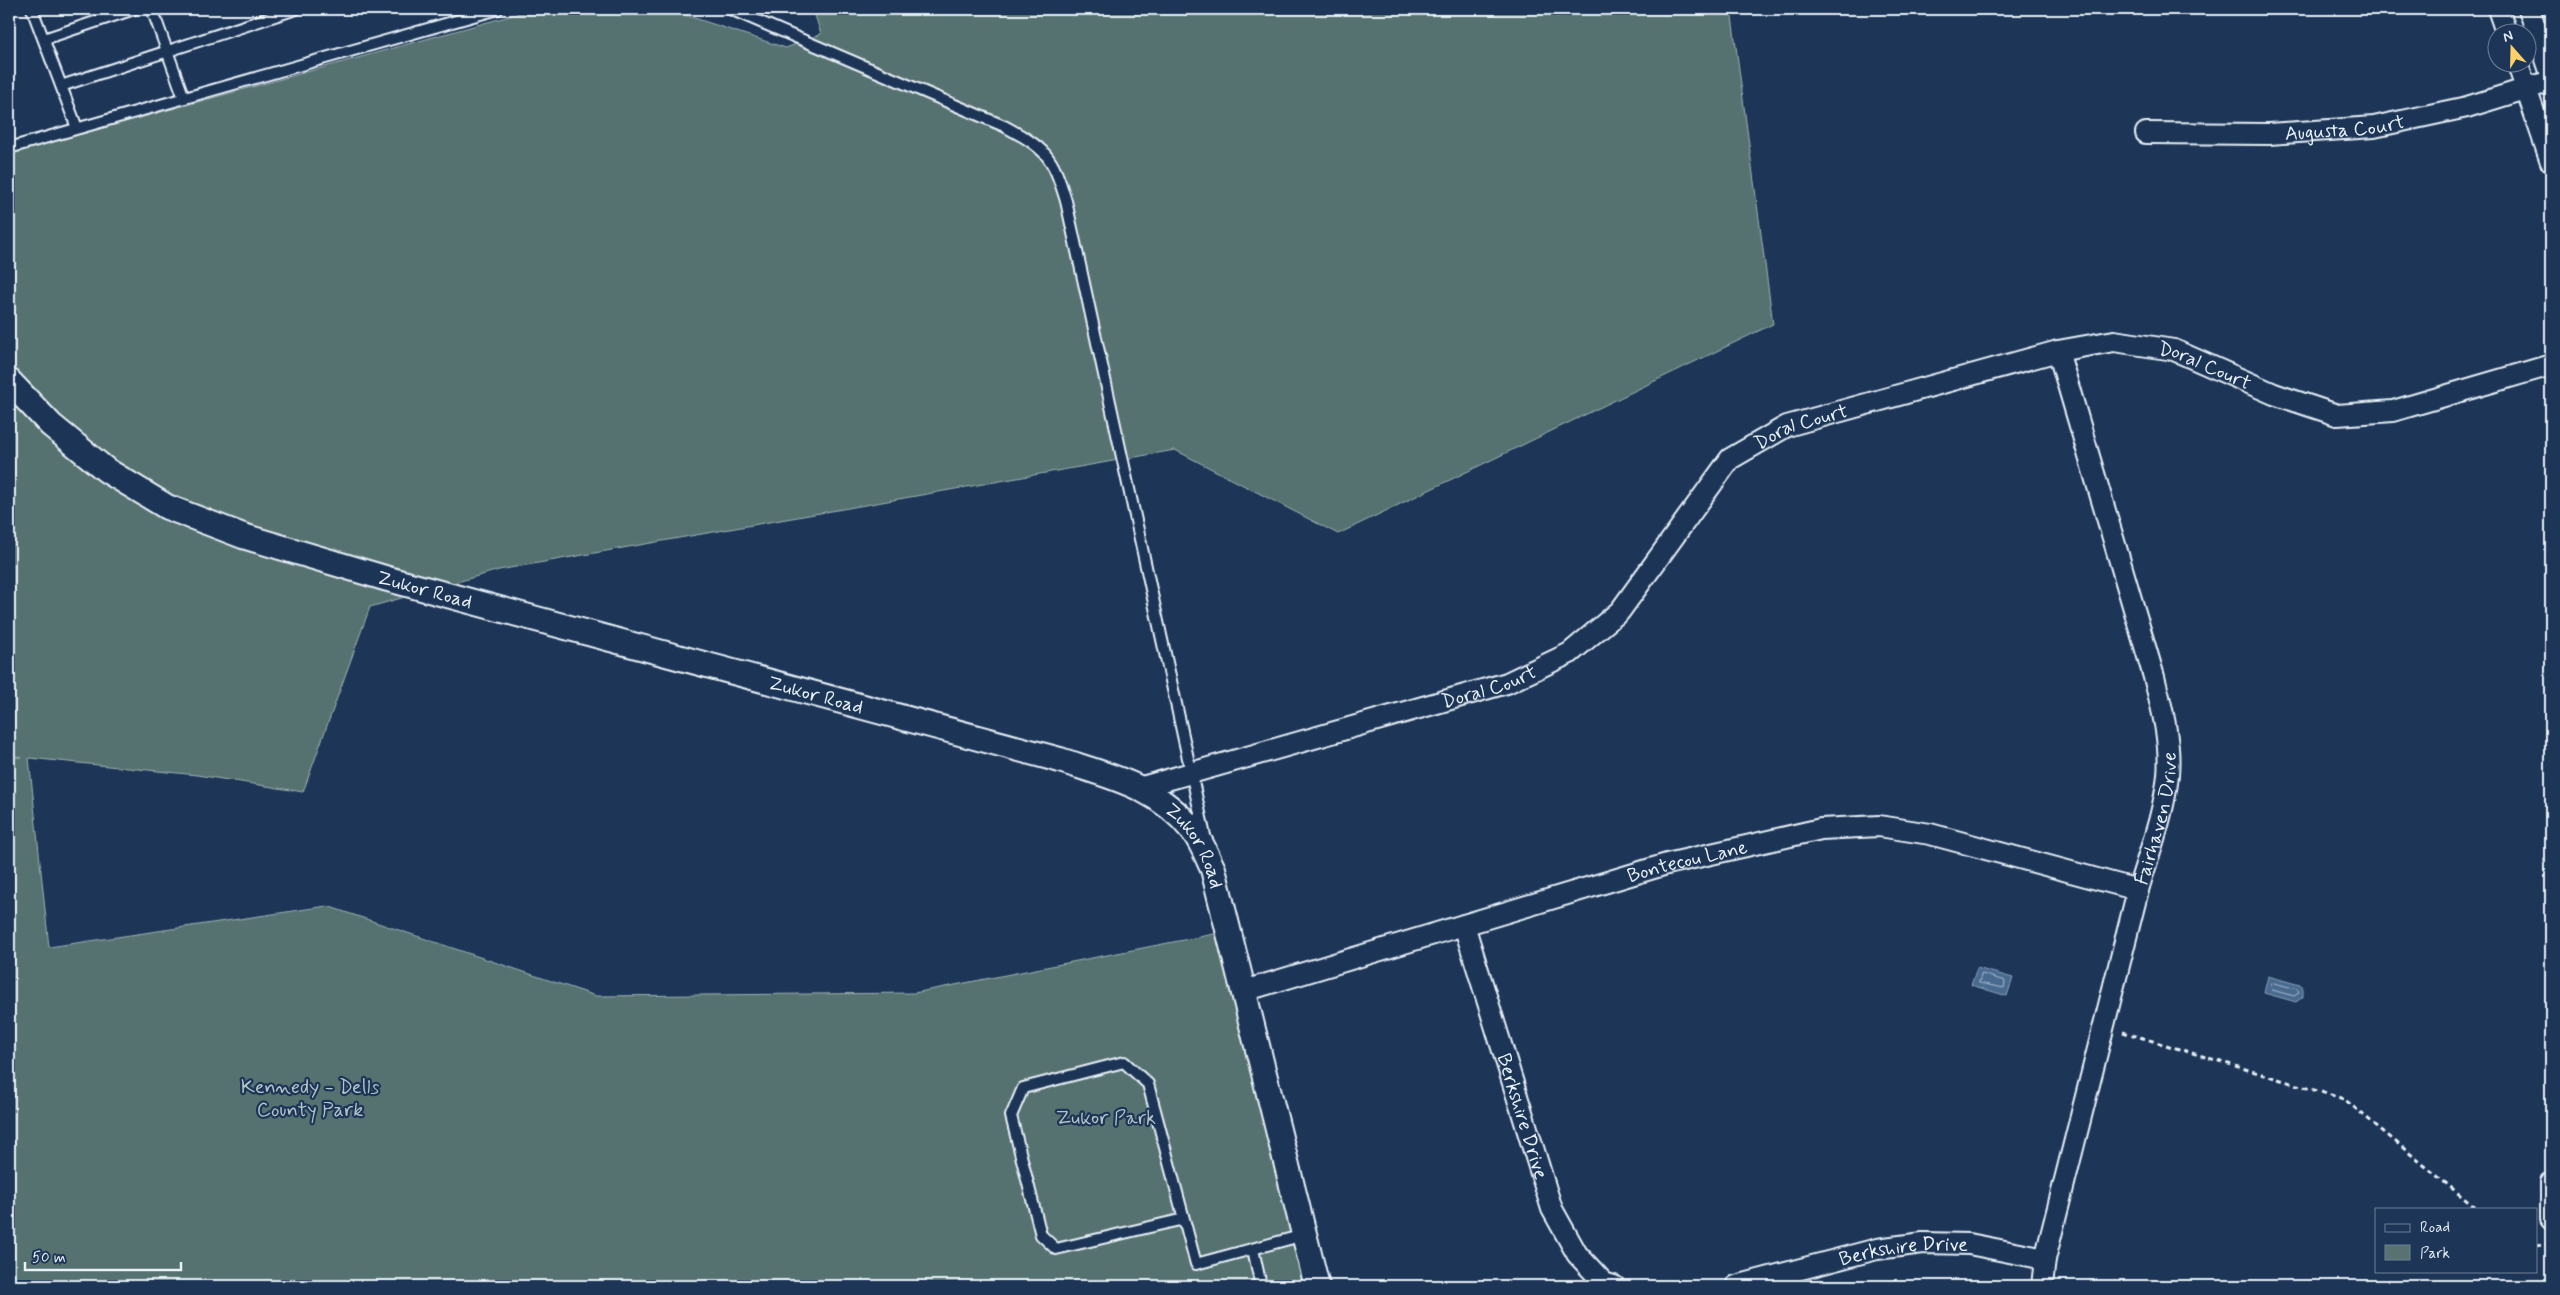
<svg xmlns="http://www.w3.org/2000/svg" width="2560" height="1295" font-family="Mynerve,sans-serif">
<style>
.green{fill:#577270;stroke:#a0b2b4}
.water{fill:#486a8f;stroke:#88a0b9}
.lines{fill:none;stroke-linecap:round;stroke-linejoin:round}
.shore{stroke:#a8bbce;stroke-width:1}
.service-casing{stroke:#e8f1f8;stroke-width:14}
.minor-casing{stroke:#e8f1f8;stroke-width:24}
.tertiary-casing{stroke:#e8f1f8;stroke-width:28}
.path{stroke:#e8f1f8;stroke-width:3;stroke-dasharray:5 4;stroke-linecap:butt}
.service{stroke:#1d3557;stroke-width:10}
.minor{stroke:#1d3557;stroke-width:20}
.tertiary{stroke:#1d3557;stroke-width:24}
.labels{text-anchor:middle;stroke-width:4.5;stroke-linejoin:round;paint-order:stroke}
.street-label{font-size:20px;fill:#e8f1f8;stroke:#1d3557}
.park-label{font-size:20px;fill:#b5c5c8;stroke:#1d3557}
</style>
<rect width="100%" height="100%" fill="#1d3557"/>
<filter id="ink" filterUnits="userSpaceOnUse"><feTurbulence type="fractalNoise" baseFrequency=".02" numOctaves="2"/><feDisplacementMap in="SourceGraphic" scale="10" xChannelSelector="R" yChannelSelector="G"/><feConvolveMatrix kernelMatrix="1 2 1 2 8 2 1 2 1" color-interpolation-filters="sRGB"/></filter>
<g filter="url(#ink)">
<path class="green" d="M535,9H667L786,48L821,34L813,9H1731L1773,324L1338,534L1175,450L499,570L370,607L303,792L197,775L29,758L49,947L327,906L596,996L914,993L1219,933L1308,1286H9V757H21L9,755V154Z"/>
<path class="water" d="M1977,968L2013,978L2007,996L1971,985Z
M2268,976L2300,985L2303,988V997L2296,1002L2264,993Z"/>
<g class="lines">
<path class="shore" d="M1982,974L2005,981L2004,988L1979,983Z
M2274,983L2297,989L2299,993L2294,996L2272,990L2271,985Z"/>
<defs>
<path id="service" d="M32,9L77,128
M152,9L184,98
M730,9L1004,126C1046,149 1052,154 1066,201L1205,836
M44,39L134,9
M61,86L296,9
M9,148L498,9
M1184,1219L1056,1249L1041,1235L1011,1116L1023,1088L1124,1062L1148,1084L1196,1264L1304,1235
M1253,1249L1261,1286"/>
<g id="minor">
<path d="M2498,9L2506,32"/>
<path d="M2529,9L2551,74"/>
<path d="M2517,62L2551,162"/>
<path id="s1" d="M2146,133L2269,134L2374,127L2467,107L2551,81"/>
<path id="s2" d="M1142,787L1507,683L1570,653L1620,611L1730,459L1787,426L2058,351L2114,341L2174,350L2274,394L2337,415L2393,411L2551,365"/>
<path id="s3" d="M1464,925L1552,1209L1577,1254L1604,1283L1614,1286"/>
<path id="s4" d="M1244,991L1667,864L1821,829L1879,826L1930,834L2138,890"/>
<path d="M2551,1182V1219"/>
<path id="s5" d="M1736,1286L1877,1249L1923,1243L1969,1244L2045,1259"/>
<path id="s6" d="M2042,1286L2045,1259L2138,890C2149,853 2164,814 2168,775C2171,742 2162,708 2154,677L2058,351"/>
</g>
<g id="tertiary">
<path id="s7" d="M9,381L51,425L106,470L167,507L243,536L388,579L1060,760C1112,777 1157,786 1193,831C1202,842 1207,857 1213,869L1317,1286"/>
</g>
</defs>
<use href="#service" class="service-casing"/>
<use href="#minor" class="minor-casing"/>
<use href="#tertiary" class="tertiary-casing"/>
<path class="path" d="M2123,1032L2344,1099L2477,1209
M2536,1245L2551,1243"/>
<use href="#service" class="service"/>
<use href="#minor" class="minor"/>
<use href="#tertiary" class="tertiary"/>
</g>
</g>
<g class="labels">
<g class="street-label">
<text dy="7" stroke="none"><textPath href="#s1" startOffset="199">Augusta Court</textPath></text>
<text dy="7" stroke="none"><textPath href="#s2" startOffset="1201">Doral Court</textPath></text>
<text dy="7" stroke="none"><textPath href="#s2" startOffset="781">Doral Court</textPath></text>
<text dy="7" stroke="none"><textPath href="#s7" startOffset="474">Zukor Road</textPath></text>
<text dy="7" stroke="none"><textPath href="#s2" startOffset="361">Doral Court</textPath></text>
<text dy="7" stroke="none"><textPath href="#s7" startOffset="879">Zukor Road</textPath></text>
<text dy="7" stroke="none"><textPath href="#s6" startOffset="482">Fairhaven Drive</textPath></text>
<text dy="7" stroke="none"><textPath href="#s7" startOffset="1299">Zukor Road</textPath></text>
<text dy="7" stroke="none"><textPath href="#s4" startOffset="462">Bontecou Lane</textPath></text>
<text dy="7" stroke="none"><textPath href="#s3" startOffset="200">Berkshire Drive</textPath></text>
<text dy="7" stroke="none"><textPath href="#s5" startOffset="172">Berkshire Drive</textPath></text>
</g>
<g class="park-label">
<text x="310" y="1093">Kennedy - Dells<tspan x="310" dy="23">County Park</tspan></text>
<text x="1106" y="1124">Zukor Park</text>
</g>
</g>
<rect width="2560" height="1295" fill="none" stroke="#1d3557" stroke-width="30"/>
<rect x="15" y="15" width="2530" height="1265" fill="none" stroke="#e8f1f8" stroke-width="2" filter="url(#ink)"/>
<rect x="2375" y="1208" width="162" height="65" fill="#1d3557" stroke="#6e8097"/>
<rect x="2385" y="1224" width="25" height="8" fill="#1d3557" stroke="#6e8097"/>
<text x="2420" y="1232" font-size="15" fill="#e8f1f8">Road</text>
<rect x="2385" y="1245" width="25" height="15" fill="#577270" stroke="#6e8097"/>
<text x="2420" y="1258" font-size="15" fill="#e8f1f8">Park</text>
<g transform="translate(2512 48) rotate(340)"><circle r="24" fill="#1d3557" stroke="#6e8097"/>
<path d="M0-4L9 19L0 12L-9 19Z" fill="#ffd166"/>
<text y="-8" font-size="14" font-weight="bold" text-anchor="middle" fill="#e8f1f8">N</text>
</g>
<path d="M25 1262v8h156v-8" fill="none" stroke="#e8f1f8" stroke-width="2.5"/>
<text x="32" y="1262" font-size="15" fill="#e8f1f8" stroke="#1d3557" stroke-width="4" paint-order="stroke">50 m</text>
</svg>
